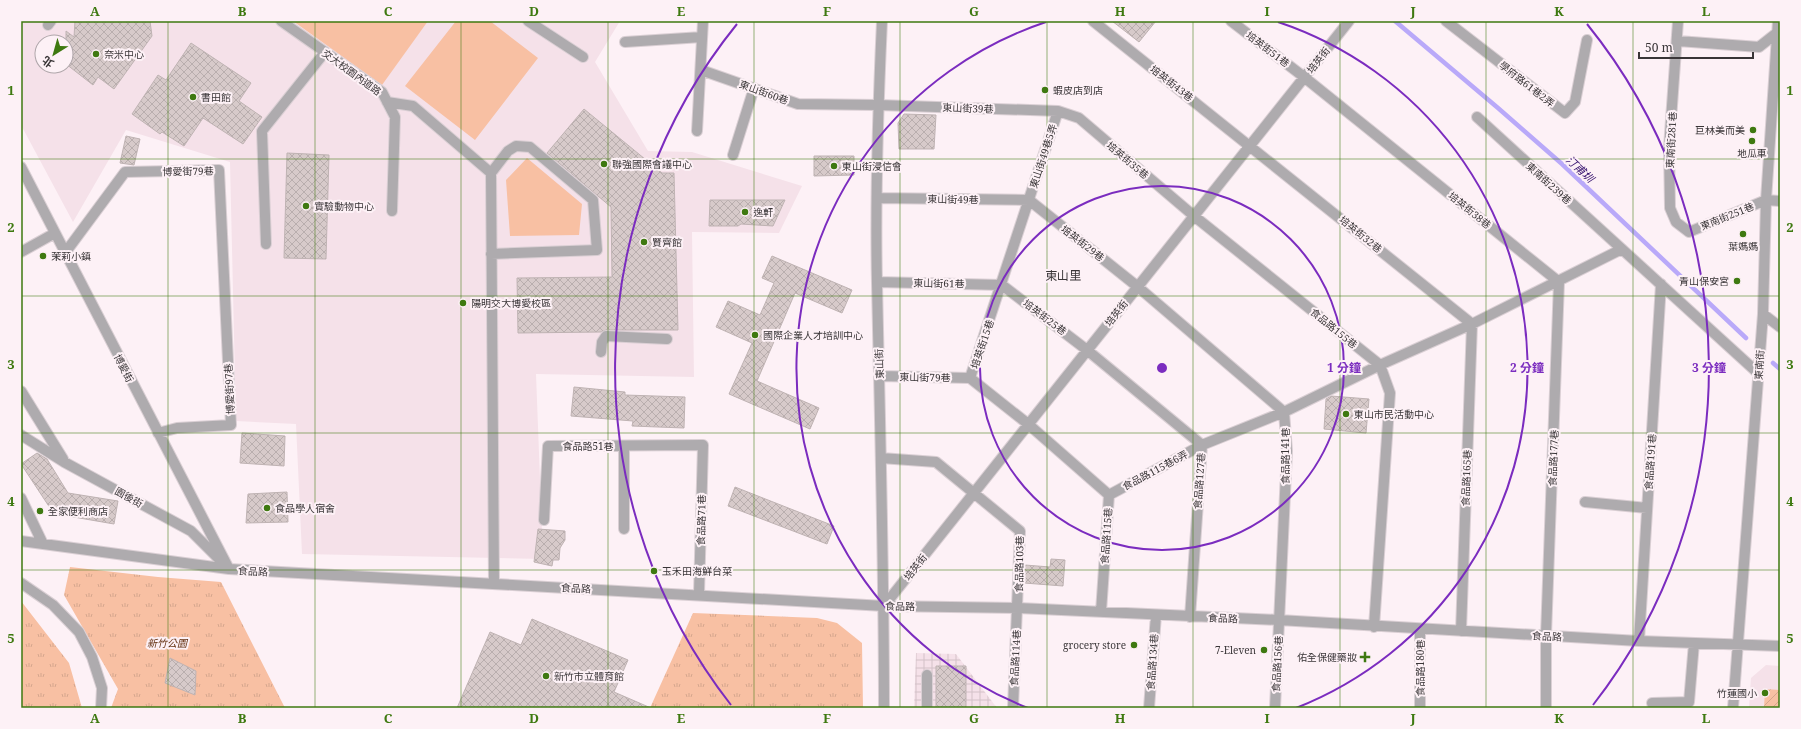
<svg xmlns="http://www.w3.org/2000/svg" width="1801" height="729" font-family="'Noto Serif','Noto Sans TC',serif">
<style>
.built{fill:#f5e1e9;fill-rule:evenodd}
.industrial{fill:url(#industrial-grid)}
.grass{fill:#f8c0a3}
.park{fill:url(#park-tufts)}
.garden{fill:url(#garden-furrows)}
.lines{fill:none;stroke-linecap:round;stroke-linejoin:round}
.stream{stroke:#b9a9f9;stroke-width:4.5}
.building{fill:url(#building-cross-hatch);stroke:#bfb3b3}
.minor-casing{stroke:#dacfd4;stroke-width:12}
.minor{stroke:#aeabae;stroke-width:10}
.grid{fill:none;stroke:#3e7910;stroke-width:1;stroke-opacity:0.55}
.ring{fill:none;stroke:#7b2cbf;stroke-width:2}
.poi-dot{fill:#3e7910;stroke:#fdf1f6;stroke-width:1.5}
.labels{text-anchor:middle;stroke-width:4;stroke-linejoin:round;paint-order:stroke}
.street-label{font-size:10px;fill:#393537;stroke:#fdf1f6}
.poi-label{font-size:10px;fill:#393537;stroke:#fdf1f6;text-anchor:start}
.park-label{font-size:10px;font-style:italic;fill:#612e0d;stroke:#fdf1f6}
.water-label{font-size:11px;font-style:italic;fill:#34116d;stroke:#fdf1f6}
.quarter-label{font-size:12px;fill:#393537;stroke:#fdf1f6}
.centre{fill:#7b2cbf;stroke:#fdf1f6;stroke-width:2}
.ring-label{font-size:12px;text-anchor:middle;font-weight:bold;fill:#7b2cbf;stroke:#fdf1f6;stroke-width:4;stroke-linejoin:round;paint-order:stroke}
.neatline{fill:none;stroke:#3e7910;stroke-width:1.5}
.grid-label{font-size:13px;text-anchor:middle;font-weight:bold;fill:#3e7910}
</style>
<defs>
<pattern id="industrial-grid" width="8" height="8" patternUnits="userSpaceOnUse"><rect width="8" height="8" fill="#f5e1e9"/><path d="M0 4h8M4 0v8" fill="none" stroke="#d3c2c8"/></pattern>
<pattern id="park-tufts" width="24" height="20" patternUnits="userSpaceOnUse"><rect width="24" height="20" fill="#f8c0a3"/><path d="M3 7l-1-3M5 7V3M7 7l1-3M15 17l-1-3M17 17v-4M19 17l1-3" fill="none" stroke="#d5a68d"/></pattern>
<pattern id="garden-furrows" width="10" height="10" patternUnits="userSpaceOnUse"><rect width="10" height="10" fill="#f8c0a3"/><path d="M-1 1l2-2M0 10L10 0M9 11l2-2" fill="none" stroke="#d5a68d"/></pattern>
<pattern id="building-cross-hatch" width="8" height="8" patternUnits="userSpaceOnUse"><rect width="8" height="8" fill="#d7caca"/><path d="M0 0l8 8M0 8l8-8" fill="none" stroke="#b9aeae"/></pattern>
</defs>
<rect width="100%" height="100%" fill="#fdf1f6"/>
<path class="built" d="M21,21H620L595,62L648,151L692,152L802,186L779,233L692,232L694,377L536,374L543,559L302,554L296,424L236,421L230,162L126,130L73,222L21,125ZM42,42H66V66H42Z
M1766,665L1780,666V708H1749L1751,678Z"/>
<path class="industrial" d="M916,653L956,654L997,708H914Z"/>
<path class="grass" d="M293,21H428L382,85Z
M456,21H490L538,58L475,140L405,86Z
M527,158L582,204L579,235L510,236L506,180Z"/>
<path class="park" d="M70,567L158,577L221,582L285,708H111L118,689L64,595Z
M21,601L69,663L82,708H21Z
M693,613L817,618L837,623L862,643L863,708H650Z"/>
<path class="garden" d="M1765,689L1780,690V708H1764Z"/>
<g class="lines">
<path class="stream" d="M1395,21L1498,108L1562,164L1746,338
M1773,363L1780,369"/>
</g>
<path class="building" d="M75,21H150L152,36L114,89L98,77L93,85L66,64V31L74,37Z
M1112,21H1156L1139,42Z
M191,43L251,83L239,101L262,117L243,144L203,118L184,146L162,132L160,134L132,114L158,75L166,80Z
M584,109L662,173H674L678,330H606L601,332L518,333L517,278L612,277L611,207L547,153Z
M904,114L936,115L934,149H899L898,123Z
M126,136L140,139L134,165L120,163Z
M287,153L329,155L326,259L284,258Z
M814,156H854V175L814,176Z
M710,200H785L773,226L741,224L738,226H709Z
M772,256L852,290L842,313L795,293L757,381L819,408L810,429L729,394L752,343L716,327L728,301L760,315L774,283L762,278Z
M574,387L625,392V395L685,397L684,428L632,426L633,421L571,416Z
M1331,396L1369,399L1366,433L1324,429L1326,399Z
M242,433L285,436L284,466L240,463Z
M37,453L47,459L68,493L118,501L114,524L62,515L52,511L21,464Z
M735,487L834,526L827,544L728,506Z
M287,492L288,522L246,523L248,494Z
M538,529L565,531V540L560,548L559,560H553L552,566L534,562Z
M1051,559L1065,560L1063,586L1024,583L1025,565L1050,567Z
M532,619L628,660L614,692L651,708H457L490,632L521,645Z
M170,658L196,671L195,695L165,683Z
M936,666H966V708H936Z"/>
<g class="lines">
<defs>
<path id="minor" d="M281,21L382,92L395,117L392,211
M528,21L583,57
M882,21C878,108 875,196 877,283C880,425 884,566 884,708
M1093,21L1472,324
M1231,21L1304,77L1559,282
M1446,21L1565,113L1575,102L1587,40
M1678,21L1669,148L1670,208L1676,222L1689,232L1766,200L1780,201
M48,25L51,21
M1678,41L1759,47L1778,32
M625,42L702,37
M701,70L798,104L878,105L1058,111L1079,118L1194,216L1380,365L1390,393L1374,627
M387,102L413,106L491,173L494,584
M1058,111L970,378L1028,424L1109,495L1101,612
M1477,117L1759,374
M697,131L703,21
M733,155L754,88
M21,167L229,569
M491,173L508,151L516,146L530,147L593,200L597,250L491,254
M877,198L1029,200
M1029,200L1138,287L1284,412L1287,451L1275,708
M266,244L262,131L325,52
M21,252L55,233
M65,253L125,172L219,170L231,425L177,428L158,433
M877,282L1002,285
M1002,285L1087,350L1202,445L1190,617
M1763,314L1780,327
M601,352L602,342L606,336L667,339
M880,376L970,378
M21,391L63,459
M21,435L64,462L191,531L222,562
M881,458L936,462L1020,531L1013,708
M1109,495L1202,445L1284,412L1380,365L1472,324L1622,249
M21,498L43,544
M1585,502L1647,508
M544,520L548,446L703,445L699,594
M624,529V446
M21,541L229,569L884,606L1018,608L1279,620L1639,641L1780,646
M21,583L53,605L79,632L92,657L102,688L101,708
M884,606L1349,21
M1461,631L1472,324
M1639,641L1661,284
M927,675V708
M1652,703L1689,702L1694,643
M1149,708L1156,615
M1420,708V629
M1546,708V635L1559,282
M1733,708L1763,314L1766,200L1778,21"/>
</defs>
<use href="#minor" class="minor-casing"/>
<use href="#minor" class="minor"/>
</g>
<path class="grid" d="M168,21V708M315,21V708M461,21V708M608,21V708M754,21V708M900,21V708M1047,21V708M1193,21V708M1340,21V708M1486,21V708M1633,21V708M21,159H1780M21,296H1780M21,433H1780M21,570H1780"/>
<g class="ring">
<circle cx="1162" cy="368" r="182"/>
<path d="M1028 708A365 365 0 0 1 1046 22M1278 22A365 365 0 0 1 1296 708"/>
<path d="M731 705A547 547 0 0 1 737 24M1587 24A547 547 0 0 1 1593 705"/>
</g>
<g class="poi-dot">
<circle cx="96" cy="54" r="4"/>
<circle cx="1045" cy="90" r="4"/>
<circle cx="193" cy="97" r="4"/>
<circle cx="1753" cy="130" r="4"/>
<circle cx="1752" cy="141" r="4"/>
<circle cx="604" cy="164" r="4"/>
<circle cx="834" cy="166" r="4"/>
<circle cx="306" cy="206" r="4"/>
<circle cx="745" cy="212" r="4"/>
<circle cx="1743" cy="234" r="4"/>
<circle cx="644" cy="242" r="4"/>
<circle cx="43" cy="256" r="4"/>
<circle cx="1737" cy="281" r="4"/>
<circle cx="463" cy="303" r="4"/>
<circle cx="755" cy="335" r="4"/>
<circle cx="1346" cy="414" r="4"/>
<circle cx="267" cy="508" r="4"/>
<circle cx="40" cy="511" r="4"/>
<circle cx="654" cy="571" r="4"/>
<circle cx="1134" cy="645" r="4"/>
<circle cx="1264" cy="650" r="4"/>
<path d="M1363 651h4v4h4v4h-4v4h-4v-4h-4v-4h4z"/>
<circle cx="546" cy="676" r="4"/>
<circle cx="1765" cy="693" r="4"/>
</g>
<g class="labels">
<g class="street-label">
<text transform="translate(1268 49) rotate(37)" y="4">培英街51巷</text>
<text transform="translate(1318 60) rotate(-52)" y="4">培英街</text>
<text transform="translate(352 72) rotate(36)" y="4">交大校園內道路</text>
<text transform="translate(1172 83) rotate(38)" y="4">培英街43巷</text>
<text transform="translate(1527 84) rotate(38)" y="4">學府路61巷2弄</text>
<text transform="translate(764 92) rotate(20)" y="4">東山街60巷</text>
<text transform="translate(968 108) rotate(2)" y="4">東山街39巷</text>
<text transform="translate(1671 140) rotate(-87)" y="4">東南街281巷</text>
<text transform="translate(1043 156) rotate(-72)" y="4">東山街49巷5弄</text>
<text transform="translate(1128 160) rotate(40)" y="4">培英街35巷</text>
<text transform="translate(188 171) rotate(-1)" y="4">博愛街79巷</text>
<text transform="translate(1549 183) rotate(42)" y="4">東南街239巷</text>
<text transform="translate(953 199) rotate(1)" y="4">東山街49巷</text>
<text transform="translate(1470 210) rotate(39)" y="4">培英街38巷</text>
<text transform="translate(1727 216) rotate(-22)" y="4">東南街251巷</text>
<text transform="translate(1361 234) rotate(39)" y="4">培英街32巷</text>
<text transform="translate(1083 243) rotate(38)" y="4">培英街29巷</text>
<text transform="translate(939 283) rotate(1)" y="4">東山街61巷</text>
<text transform="translate(1116 313) rotate(-52)" y="4">培英街</text>
<text transform="translate(1045 317) rotate(37)" y="4">培英街25巷</text>
<text transform="translate(1334 328) rotate(39)" y="4">食品路155巷</text>
<text transform="translate(982 344) rotate(-71)" y="4">培英街15巷</text>
<text transform="translate(879 364) rotate(-92)" y="4">東山街</text>
<text transform="translate(1759 365) rotate(-86)" y="4">東南街</text>
<text transform="translate(124 368) rotate(63)" y="4">博愛街</text>
<text transform="translate(925 377) rotate(1)" y="4">東山街79巷</text>
<text transform="translate(229 389) rotate(-93)" y="4">博愛街97巷</text>
<text x="588" y="450">食品路51巷</text>
<text transform="translate(1285 456) rotate(-90)" y="4">食品路141巷</text>
<text transform="translate(1553 458) rotate(-88)" y="4">食品路177巷</text>
<text transform="translate(1650 462) rotate(-86)" y="4">食品路191巷</text>
<text transform="translate(1155 470) rotate(-28)" y="4">食品路115巷6弄</text>
<text transform="translate(1466 478) rotate(-88)" y="4">食品路165巷</text>
<text transform="translate(1199 481) rotate(-86)" y="4">食品路127巷</text>
<text transform="translate(129 497) rotate(29)" y="4">園後街</text>
<text transform="translate(701 520) rotate(-89)" y="4">食品路71巷</text>
<text transform="translate(1106 536) rotate(-86)" y="4">食品路115巷</text>
<text transform="translate(1019 564) rotate(-89)" y="4">食品路103巷</text>
<text transform="translate(915 567) rotate(-52)" y="4">培英街</text>
<text transform="translate(253 571) rotate(3)" y="4">食品路</text>
<text transform="translate(576 588) rotate(3)" y="4">食品路</text>
<text transform="translate(900 606) rotate(1)" y="4">食品路</text>
<text transform="translate(1223 618) rotate(2)" y="4">食品路</text>
<text transform="translate(1547 636) rotate(3)" y="4">食品路</text>
<text transform="translate(1015 658) rotate(-87)" y="4">食品路114巷</text>
<text transform="translate(1152 662) rotate(-86)" y="4">食品路134巷</text>
<text transform="translate(1277 664) rotate(-87)" y="4">食品路156巷</text>
<text transform="translate(1420 668) rotate(-90)" y="4">食品路180巷</text>
</g>
<g class="poi-label">
<text x="104" y="58">奈米中心</text>
<text x="1053" y="94">蝦皮店到店</text>
<text x="201" y="101">書田館</text>
<text x="1745" y="134" text-anchor="end">巨林美而美</text>
<text x="1752" y="157" text-anchor="middle">地瓜車</text>
<text x="612" y="168">聯強國際會議中心</text>
<text x="842" y="170">東山街浸信會</text>
<text x="314" y="210">實驗動物中心</text>
<text x="753" y="216">逸軒</text>
<text x="652" y="246">賢齊館</text>
<text x="1743" y="250" text-anchor="middle">葉媽媽</text>
<text x="51" y="260">茉莉小鎮</text>
<text x="1729" y="285" text-anchor="end">青山保安宮</text>
<text x="471" y="307">陽明交大博愛校區</text>
<text x="763" y="339">國際企業人才培訓中心</text>
<text x="1354" y="418">東山市民活動中心</text>
<text x="275" y="512">食品學人宿舍</text>
<text x="48" y="515">全家便利商店</text>
<text x="662" y="575">玉禾田海鮮台菜</text>
<text x="1126" y="649" text-anchor="end">grocery store</text>
<text x="1256" y="654" text-anchor="end">7-Eleven</text>
<text x="1357" y="661" text-anchor="end">佑全保健藥妝</text>
<text x="554" y="680">新竹市立體育館</text>
<text x="1757" y="697" text-anchor="end">竹蓮國小</text>
</g>
<g class="park-label">
<text x="167" y="647">新竹公園</text>
</g>
<g class="water-label">
<text transform="translate(1580 169) rotate(43)" y="4">汀甫圳</text>
</g>
<g class="quarter-label">
<text x="1063" y="280">東山里</text>
</g>
</g>
<circle cx="1162" cy="368" r="6" class="centre"/>
<g class="ring-label">
<text x="1344" y="372">1 分鐘</text>
<text x="1527" y="372">2 分鐘</text>
<text x="1709" y="372">3 分鐘</text>
</g>
<rect width="1801" height="729" fill="none" stroke="#fdf1f6" stroke-width="44"/>
<g transform="translate(54 54) rotate(217)"><circle r="19" fill="#fdf1f6" stroke="#afa6aa"/>
<path d="M0-3L7 15L0 10L-7 15Z" fill="#3e7910"/>
<text y="-6" font-size="11" font-weight="bold" text-anchor="middle" fill="#393537">北</text>
</g>
<path d="M1639 52v6h114v-6" fill="none" stroke="#393537" stroke-width="2"/>
<text x="1645" y="52" font-size="12" fill="#393537" stroke="#fdf1f6" stroke-width="3" paint-order="stroke">50 m</text>
<rect x="22" y="22" width="1757" height="685" class="neatline"/>
<g class="grid-label">
<text x="95" y="16">A</text>
<text x="242" y="16">B</text>
<text x="388" y="16">C</text>
<text x="534" y="16">D</text>
<text x="681" y="16">E</text>
<text x="827" y="16">F</text>
<text x="974" y="16">G</text>
<text x="1120" y="16">H</text>
<text x="1267" y="16">I</text>
<text x="1413" y="16">J</text>
<text x="1559" y="16">K</text>
<text x="1706" y="16">L</text>
<text x="11" y="95">1</text>
<text x="1790" y="95">1</text>
<text x="11" y="232">2</text>
<text x="1790" y="232">2</text>
<text x="11" y="369">3</text>
<text x="1790" y="369">3</text>
<text x="11" y="506">4</text>
<text x="1790" y="506">4</text>
<text x="11" y="643">5</text>
<text x="1790" y="643">5</text>
<text x="95" y="723">A</text>
<text x="242" y="723">B</text>
<text x="388" y="723">C</text>
<text x="534" y="723">D</text>
<text x="681" y="723">E</text>
<text x="827" y="723">F</text>
<text x="974" y="723">G</text>
<text x="1120" y="723">H</text>
<text x="1267" y="723">I</text>
<text x="1413" y="723">J</text>
<text x="1559" y="723">K</text>
<text x="1706" y="723">L</text>
</g>
</svg>
